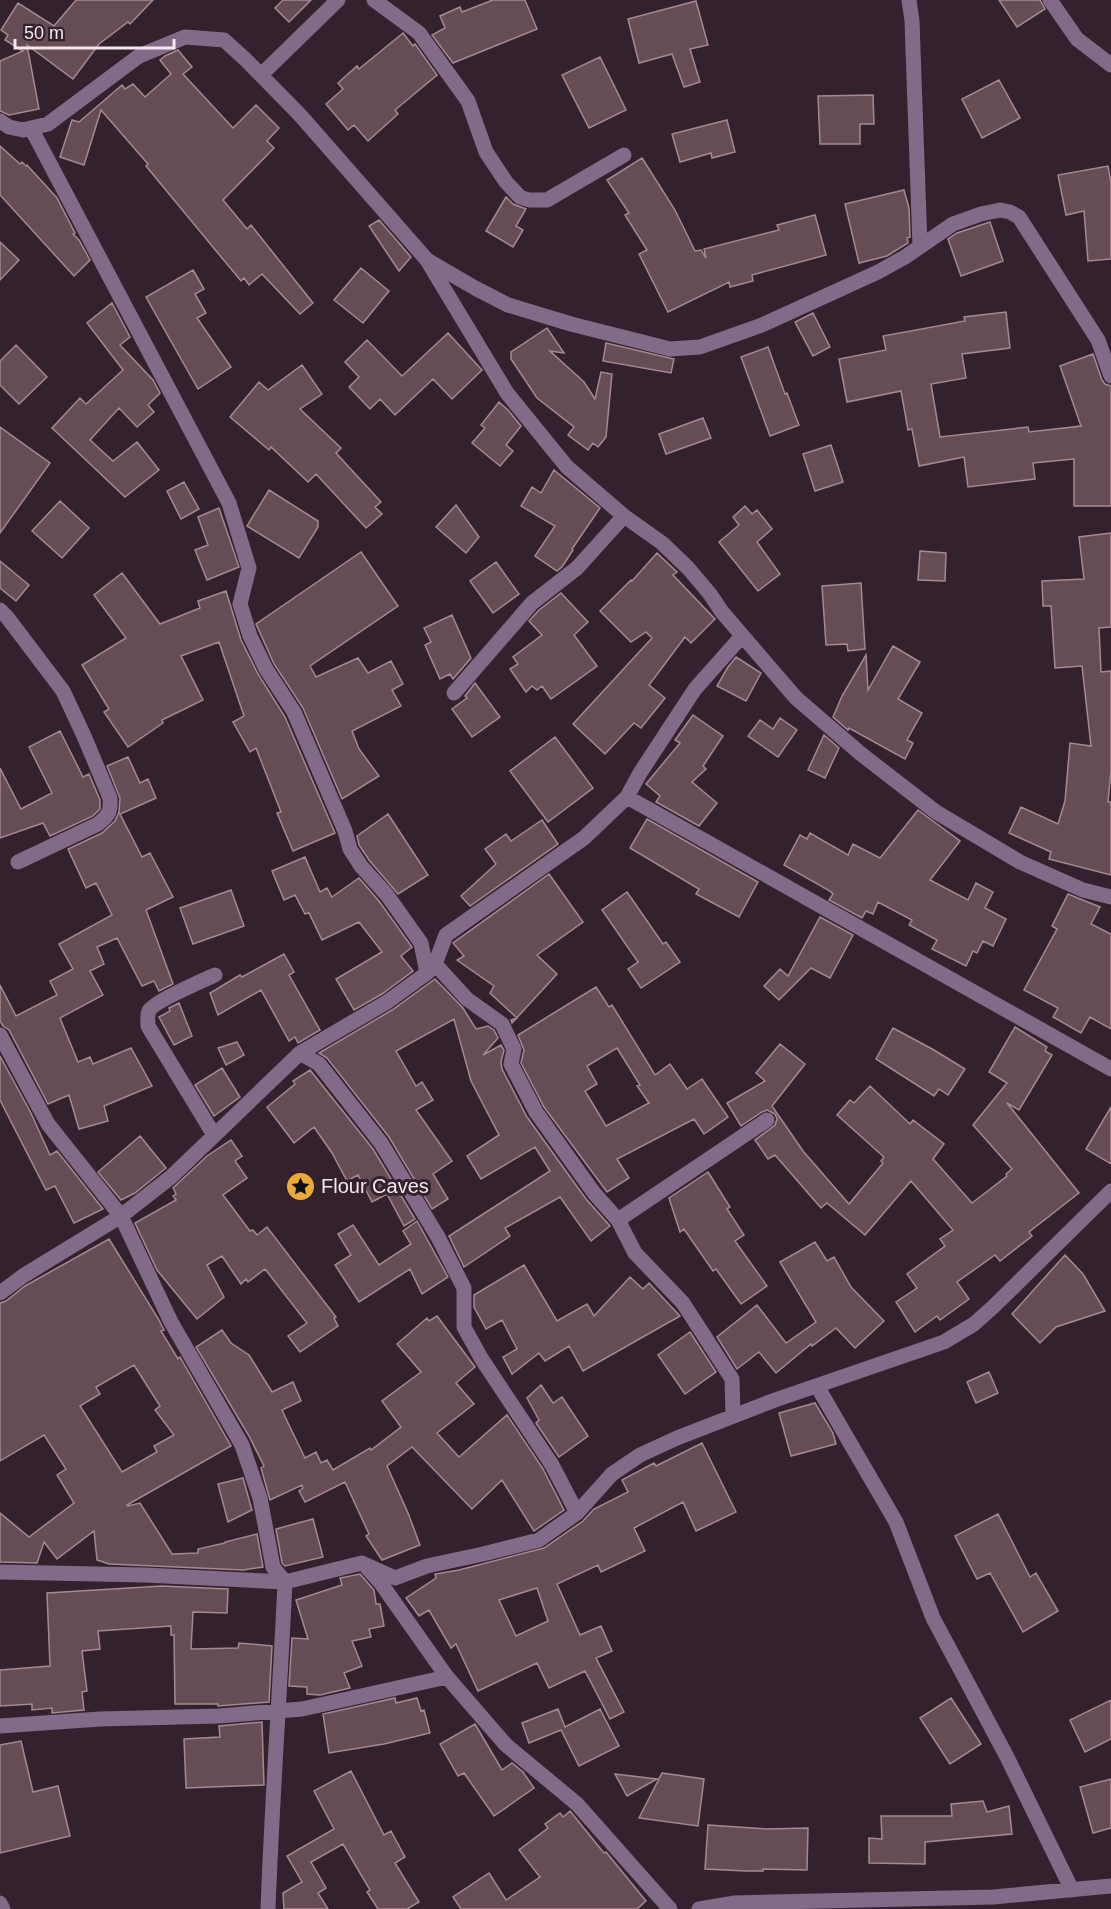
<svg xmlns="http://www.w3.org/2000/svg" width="1111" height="1909" font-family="Arial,sans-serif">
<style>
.building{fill:#664d55;stroke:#a58991;stroke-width:1.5;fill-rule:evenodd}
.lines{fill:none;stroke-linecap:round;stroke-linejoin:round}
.minor{stroke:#826a88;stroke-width:15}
.labels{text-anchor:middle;stroke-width:6;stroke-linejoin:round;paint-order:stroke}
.poi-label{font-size:20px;fill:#f3e6ee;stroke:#34212e;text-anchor:start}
</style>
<rect width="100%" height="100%" fill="#34212e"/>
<path class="building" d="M76,0H153L130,24L128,22L99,44L73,79L27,45L39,109L9,115L0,111V61L23,51L5,40L8,35L1,30L18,3L54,26Z
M283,0H311L289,22L275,8Z
M493,0H525L537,29L453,63L432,35L445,28L440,16L460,7L462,12Z
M999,0H1040L1045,9L1017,27Z
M696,1L708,45L690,49L700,82L684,87L672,54L639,63L628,19Z
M403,33L413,46L415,44L437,75L395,110L398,114L368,141L354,125L348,130L326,104L343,89L338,83L357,66L359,69Z
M178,50L192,67L183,74L233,128L256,105L279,128L267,141L274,148L223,200L247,229L251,225L313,303L300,314L262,274L249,285L244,278L241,281L146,166L148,164L101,110L84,165L60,157L72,120L79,122L122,85L125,89L133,84L145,97L171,74L160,60L165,56Z
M600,57L626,110L589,128L562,75Z
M999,80L1020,118L982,138L962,99Z
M873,95L874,124H860V144H820L818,96Z
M727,120L735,152L712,158L711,153L680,162L672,134Z
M0,146L20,164L22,162L26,166L27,165L57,198L75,233L73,234L79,240L90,260L74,276L0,195Z
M642,158L675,210L695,251L701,250L706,258L704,249L779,230L777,225L815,215L826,255L752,275L753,281L730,287L729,282L668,312L639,254L647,250L625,215L629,213L607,180Z
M1108,166L1111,183V259L1088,261L1084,211L1066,215L1058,175Z
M904,190L909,208L910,237L907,238L908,243L887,256L859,263L845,204Z
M506,197L513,204L526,209L516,226L523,230L513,247L486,231Z
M379,220L411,257L399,271L369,226Z
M990,222L1003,261L961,276L948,239L957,233Z
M0,242L19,260L0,280Z
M361,268L389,291L363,323L334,300Z
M193,270L204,289L195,294L206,313L197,318L231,367L198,389L146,297Z
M112,303L130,337L120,345L153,380L160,393L148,405L154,412L137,427L119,408L90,440L113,461L137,442L159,470L125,497L52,428L80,398L86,404L123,370L87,323Z
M1006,312L1010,348L962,354L966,378L931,384L940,437L1028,427L1029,432L1081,426L1060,366L1093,354L1102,380L1105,384L1111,386V506H1074V459L1033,463L1035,479L968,487L964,457L919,466L912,429L908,430L901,391L847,402L839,359L886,350L883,336L965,321L964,317Z
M813,313L830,347L813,356L795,322Z
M547,328L564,353L550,351L584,382L595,399L601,372L612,374L606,437L598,447L593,443L588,450L568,435L574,427L537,398L511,359V352Z
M448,333L482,370L452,399L433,379L395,415L380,399L370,409L349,387L359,377L345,362L367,340L402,376Z
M606,343L674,359L671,373L603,361Z
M16,345L47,377L19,404L0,385V361Z
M768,347L785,394L787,393L799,425L770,436L741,357Z
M302,365L322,394L300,409L341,448L336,453L381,502L375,507L382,514L366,528L316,474L308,482L271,447L269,450L230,417L259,382L268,390Z
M499,402L508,410L521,426L506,445L513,451L500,466L472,443L485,428L481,425Z
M703,418L711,438L666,454L659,434Z
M0,427L50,463L0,533Z
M831,445L843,482L815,491L803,454Z
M554,470L600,508L572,549L573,550L562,567L557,571L535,556L555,526L521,506L532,487L541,493Z
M184,482L199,509L181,519L167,491Z
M269,490L318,521V527L299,558L247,526Z
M60,501L89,528L62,558L32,531Z
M456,505L479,537L466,553L436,527Z
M745,506L752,514L757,510L772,529L757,542L780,574L758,591L719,542L739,525L733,517Z
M219,508L239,567L207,580L195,550L208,545L198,517Z
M1111,533V627L1099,628L1101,672L1111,671V770L1108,802H1111V875L1049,859L1051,852L1009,833L1021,807L1058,824L1065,801L1070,743L1091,746L1082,666L1055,668L1051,606H1043L1042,581L1084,579L1079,537Z
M920,551L946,553L945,581L918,580Z
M361,552L398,606L310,666L316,677L358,658L368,673L391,661L403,684L392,690L401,706L352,731L359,749L379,776L342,799L303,708L274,664L256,624Z
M657,553L677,572L673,575L715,619L691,643L685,637L649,685L665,698L641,728L634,723L605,754L573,724L652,638L646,632L631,642L600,611L631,580L632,581Z
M0,561L29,585L16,601L0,588Z
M496,562L519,594L493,613L470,581Z
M122,573L160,624L200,608L198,601L226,591L241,640L258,674L285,717L335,833L293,851L277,813L281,812L256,748L250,752L233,722L244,716L219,642L181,656L203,700L162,720L163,723L128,747L104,712L109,709L82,665L126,638L94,595Z
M861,583L865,649L848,651L847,644L826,645L822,586Z
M561,593L588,622L574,635L597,666L551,699L542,686L537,690L532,686L526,692L510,669L518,664L513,657L542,635L529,621L539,610Z
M452,615L471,658L453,679L450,674L440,679L425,645L431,642L424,628Z
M893,646L920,662L898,699L922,713L907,740L913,743L905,759L849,728L848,730L833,717L842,696L866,655L868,690Z
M736,657L761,673L746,701L717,686L728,667Z
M475,683L500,717L472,737L452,709L467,698L465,696Z
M693,715L723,736L703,766L706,769L692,782L717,803L699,826L656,802L660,796L646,784L680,743L675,740Z
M780,718L797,730L778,757L748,736L760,720L773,729Z
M60,731L83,777L89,774L100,800V809L93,816L50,836L43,823L0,838V768L21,809L52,793L29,747Z
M824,735L839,748L825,778L808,770Z
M555,737L593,788L548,822L510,771Z
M128,757L140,783L148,779L156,798L120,814L142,857L150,853L173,897L146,910L173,984L159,991L154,981L142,986L117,938L97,947L104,964L90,971L103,995L60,1018L78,1062L90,1057L93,1064L131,1048L152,1086L104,1106L108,1121L79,1129L69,1095L48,1104L9,1030L3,1026L0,1021V985L16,1016L57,995L50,981L73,969L59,944L112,915L96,883L86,888L68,849L102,833L115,821L119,812L120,798L107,766Z
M918,810L960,841L930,880L968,900L976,883L993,892L985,908L1006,919L993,946L983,941L977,953L973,951L966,966L932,949L937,940L909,925L912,920L878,902L873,914L866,911L862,918L829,900L833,894L830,891L784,865L800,835L807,839L810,833L848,855L853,844L880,858Z
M388,814L428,875L398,894L369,860L359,845L357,836Z
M647,819L758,882L739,917L696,894L699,889L630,848Z
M542,820L558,844L470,906L461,896L496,864L485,849L506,834L511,841Z
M305,857L320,892L327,888L332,897L359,878L379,901L412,947L401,956L413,971L382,994L354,1010L336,979L382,952L359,922L322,940L309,913L305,914L295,895L284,900L272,871Z
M549,874L583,922L537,955L557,974L512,1023L511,1020L517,1018L490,993L494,986L457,960L464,956L453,943Z
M231,890L244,926L193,944L180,908Z
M627,892L663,944L666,942L680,962L641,988L628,969L638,962L602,910Z
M1068,894L1100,907L1091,924L1111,934V1029L1090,1017L1081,1033L1053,1017L1058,1008L1024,990L1057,929L1052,926Z
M820,917L853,935L830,978L811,968L779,1000L764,986L780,969L788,976Z
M284,954L294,972L289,975L320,1030L298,1043L295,1037L289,1041L261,990L218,1015L210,993L240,975L242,977Z
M435,979L463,1008L476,1029L488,1026L494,1030L498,1038L483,1055L501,1045L504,1050L501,1062L502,1069L527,1117L586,1199L610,1226L591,1241L560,1197L505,1228L510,1236L464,1267L449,1236L550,1171L535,1147L481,1179L467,1156L499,1135L471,1081L454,1019L396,1051L416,1086L422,1082L433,1100L416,1110L452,1161L433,1174L448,1199L432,1209L389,1137L327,1058L319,1053L392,1010Z
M596,987L609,1007L612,1005L655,1075L670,1064L687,1089L702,1079L728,1117L704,1134L694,1119L617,1159L629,1178L607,1192L544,1107L521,1063L524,1050L518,1035ZM617,1048L640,1085L637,1086L649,1103L606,1126L585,1091L597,1084L587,1066Z
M179,1003L192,1036L174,1045L159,1017L170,1011L169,1008Z
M1015,1027L1047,1047L1045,1051L1052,1055L1019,1110L1007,1103L1079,1193L1029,1232L1032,1236L1000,1261L995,1255L957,1282L969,1299L940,1320L937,1316L915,1332L896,1302L917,1288L907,1274L945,1246L940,1239L953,1230L911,1181L865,1235L827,1203L821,1208L775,1155L768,1159L755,1140L775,1125L777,1119L775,1114L767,1110L762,1112L741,1126L727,1103L765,1081L756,1073L780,1044L805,1064L772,1106L803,1151L849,1204L883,1163L881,1161L884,1157L837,1115L850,1100L854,1103L870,1086L910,1124L913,1120L944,1144L933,1159L972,1203L1007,1176L1006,1174L1012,1169L973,1125L1007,1083L989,1072Z
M893,1028L934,1050L965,1069L948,1095L939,1089L934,1096L876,1059Z
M237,1042L244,1055L226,1065L218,1048Z
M0,1056L30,1111L50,1155L57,1151L103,1209L74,1223L55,1186L46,1190L0,1100Z
M222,1068L240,1097L214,1116L195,1085Z
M310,1070L373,1149L415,1219L404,1226L387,1194L372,1202L358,1175L347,1181L332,1153L314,1127L294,1143L267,1107L295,1084L293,1081Z
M1111,1107V1164L1086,1149Z
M140,1136L166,1168L135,1193L121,1200L98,1172Z
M231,1140L242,1156L235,1161L247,1178L223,1195L250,1231L253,1230L257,1235L267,1227L336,1317L334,1318L338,1326L300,1352L288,1336L307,1323L265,1269L248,1282L246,1279L241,1284L222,1256L207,1265L224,1297L197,1319L157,1270L135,1223L176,1200L173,1196L176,1194L173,1188L207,1156Z
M708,1172L730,1207L727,1209L744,1235L735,1241L767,1286L741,1304L716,1269L713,1271L684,1229L680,1232L669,1198Z
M417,1221L448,1277L422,1294L410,1269L359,1302L335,1265L351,1255L338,1234L353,1225L379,1265L411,1244L403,1231Z
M109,1239L159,1320L164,1330L161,1331L178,1359L180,1357L231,1446L127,1505L128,1506L140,1503L172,1554L198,1553V1549L225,1543V1542L257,1534L263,1567L243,1570L109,1564L97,1560L94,1531L57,1559L44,1542L37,1563L0,1562V1513L29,1537L74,1503L57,1475L66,1469L44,1435L0,1461V1303L6,1301L25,1286ZM134,1365L160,1406L155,1410L174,1435L154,1446L157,1452L122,1472L80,1406L100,1394L96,1387Z
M815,1242L827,1261L834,1257L851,1287L884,1321L855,1348L836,1328L812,1346L811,1344L776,1373L759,1352L737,1369L717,1337L757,1305L786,1343L816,1322L780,1262Z
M1065,1255L1083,1274L1105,1311L1056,1327L1040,1343L1012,1314Z
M524,1265L557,1321L587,1304L594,1316L630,1277L643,1289L649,1283L680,1316L583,1371L569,1346L545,1361L539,1353L512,1374L503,1357L517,1349L502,1320L486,1329L474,1307V1295Z
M437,1316L475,1367L456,1383L474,1404L437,1433L459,1457L507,1415L543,1469L564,1510L534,1531L502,1480L472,1509L412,1447L387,1466L408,1513L420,1545L382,1560L366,1536L369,1534L345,1482L305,1502L299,1491L303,1488L302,1485L270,1500L261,1468L264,1466L249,1436L196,1347L222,1330L231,1343L249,1355L272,1392L293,1382L301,1401L282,1410L289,1425L305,1458L316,1452L321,1463L327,1460L333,1470L370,1448L371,1450L401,1427L382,1401L421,1372L397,1344L427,1318L429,1321Z
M690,1332L716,1372L685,1394L658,1355Z
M989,1372L998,1393L976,1403L967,1382Z
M541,1385L553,1403L562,1397L588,1436L559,1457L536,1423L539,1420L527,1398Z
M815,1403L833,1433L836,1444L791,1456L779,1413Z
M702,1443L736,1512L696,1531L683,1502L634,1528L645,1551L601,1572L598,1565L557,1584L580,1635L601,1626L612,1651L596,1658L624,1712L610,1719L585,1671L549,1688L537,1663L478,1691L456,1644L451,1648L429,1610L419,1616L406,1598L436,1578L435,1574L459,1570L544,1548L583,1521L594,1509L628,1492L622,1480L654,1463L656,1466ZM537,1588L548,1621L516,1636L499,1600Z
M243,1478L252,1510L228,1522L218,1484Z
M998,1514L1030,1577L1036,1573L1058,1611L1023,1632L990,1573L977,1579L955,1536Z
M313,1519L323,1557L285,1566L282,1563L276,1529Z
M360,1574L374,1590L376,1604H380L384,1626L369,1629L371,1637L352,1641L362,1666L344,1673L350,1688L320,1695L307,1694V1687L289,1686L292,1638L308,1639L296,1600L342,1585L340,1578Z
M162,1586L228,1589L227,1613L193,1612L191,1649L238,1648L239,1643L272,1646L269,1702L218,1706V1704H175L174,1635H171V1626L98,1631L100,1649L82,1651L87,1691L82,1692L84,1710L52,1713V1708L32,1710V1704L0,1706V1670L50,1666L47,1593Z
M395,1698L396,1703L417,1698L421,1711L424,1710L430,1733L384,1744L329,1753L323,1714Z
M951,1698L981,1744L950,1764L920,1718Z
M1111,1700V1739L1085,1752L1070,1720Z
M558,1709L565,1727L600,1709L619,1746L579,1766L561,1730L529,1743L522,1723Z
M262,1722L264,1785L186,1788L184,1739L220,1737L219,1726Z
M475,1724L502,1770L512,1763L523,1772L534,1788L494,1816L464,1773L458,1776L440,1744Z
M21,1741L33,1792L58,1786L70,1836L0,1853V1745Z
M351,1771L384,1835L391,1831L405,1857L395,1863L419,1902L407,1909H378L367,1892L370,1890L343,1844L311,1862L326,1888L318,1893L328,1909H284L283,1893L302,1882L287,1856L334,1829L314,1791Z
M662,1773L704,1779L698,1826L639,1818Z
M615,1774L657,1779L627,1796Z
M1111,1779V1828L1093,1833L1080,1787Z
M983,1801L987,1812L1009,1806L1012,1834L925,1842V1864L869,1863V1838L882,1839L881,1816H952L951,1804Z
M570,1811L604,1853L606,1852L646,1901L637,1909H461L453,1897L489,1873L506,1900L540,1877L519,1850L548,1828L545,1824L560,1813L563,1817Z
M708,1825L767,1829L808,1828L807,1870L763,1869V1871H746L705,1869Z"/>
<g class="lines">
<path class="minor" d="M374,0L419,33L468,101L486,152L506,182L520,197L529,200H547L624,155
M909,0L912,21L920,246
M1050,0L1077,39L1111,65
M261,75L338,0
M0,121L9,127L23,130L48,124L139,56L185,37L224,40L245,59L300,115L427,260L475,288L508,305L571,324L670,349L700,347L762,325L878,272L905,257L953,224L981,214L1000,210L1010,212L1019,217L1098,340L1111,376
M31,128L229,503L249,568L240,604L250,636L266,669L294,712L345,831L350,849L361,866L387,895L421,943L427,973
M428,262L507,393L567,467L624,516L662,543L688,568L710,594L722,612L796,698L861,754L936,812L1020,862L1083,890L1111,897
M0,610L7,617L63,691L84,736L110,798C111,812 109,815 98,824L18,862
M454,693L532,603L577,568L624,516
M627,797L1111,1069
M435,964L467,999L502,1024L514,1049L511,1064L536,1112L594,1193L618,1220L635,1253L683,1303L732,1379L733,1416
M0,1035L48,1124L121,1216L171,1322L242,1445L260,1498L273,1567L285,1582C280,1691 272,1800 268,1909
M300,1053L319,1064L381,1143L438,1237L464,1288V1327L481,1358L552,1465L577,1513
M214,1135L148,1026C148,1021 147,1015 149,1011C153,1002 204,980 215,975
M618,1220L767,1120
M0,1293L23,1276L121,1216L171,1177L300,1053L387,1002L427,973L435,964L446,935L584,838L627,797L640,773L695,689L742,636
M817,1386L896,1522L933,1618L1007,1757L1072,1890
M368,1569L380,1582L447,1677L506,1745L577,1804L670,1909
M0,1572L145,1575L285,1582L362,1563L395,1578L427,1566L483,1554L539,1540L577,1513L612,1474L640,1455L677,1438L775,1400L944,1342L974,1324L993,1307L1111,1191
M0,1726L100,1719L219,1716L302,1709L447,1677
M0,1903L3,1909
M699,1909L735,1903L993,1897L1111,1886"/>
</g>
<defs>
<symbol id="sight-disc" viewBox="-11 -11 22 22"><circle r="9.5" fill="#eaaa39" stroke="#34212e"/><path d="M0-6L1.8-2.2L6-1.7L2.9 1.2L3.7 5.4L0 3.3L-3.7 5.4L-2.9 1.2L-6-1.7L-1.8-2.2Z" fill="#111"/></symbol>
</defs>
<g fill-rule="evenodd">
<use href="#sight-disc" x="284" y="1170" width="33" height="33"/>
</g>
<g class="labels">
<g class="poi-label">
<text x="321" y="1193">Flour Caves</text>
</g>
</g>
<path d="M15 39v9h159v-9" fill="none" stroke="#f3e6ee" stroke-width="3"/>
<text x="24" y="39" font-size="18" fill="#f3e6ee" stroke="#34212e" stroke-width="4.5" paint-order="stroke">50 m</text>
</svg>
